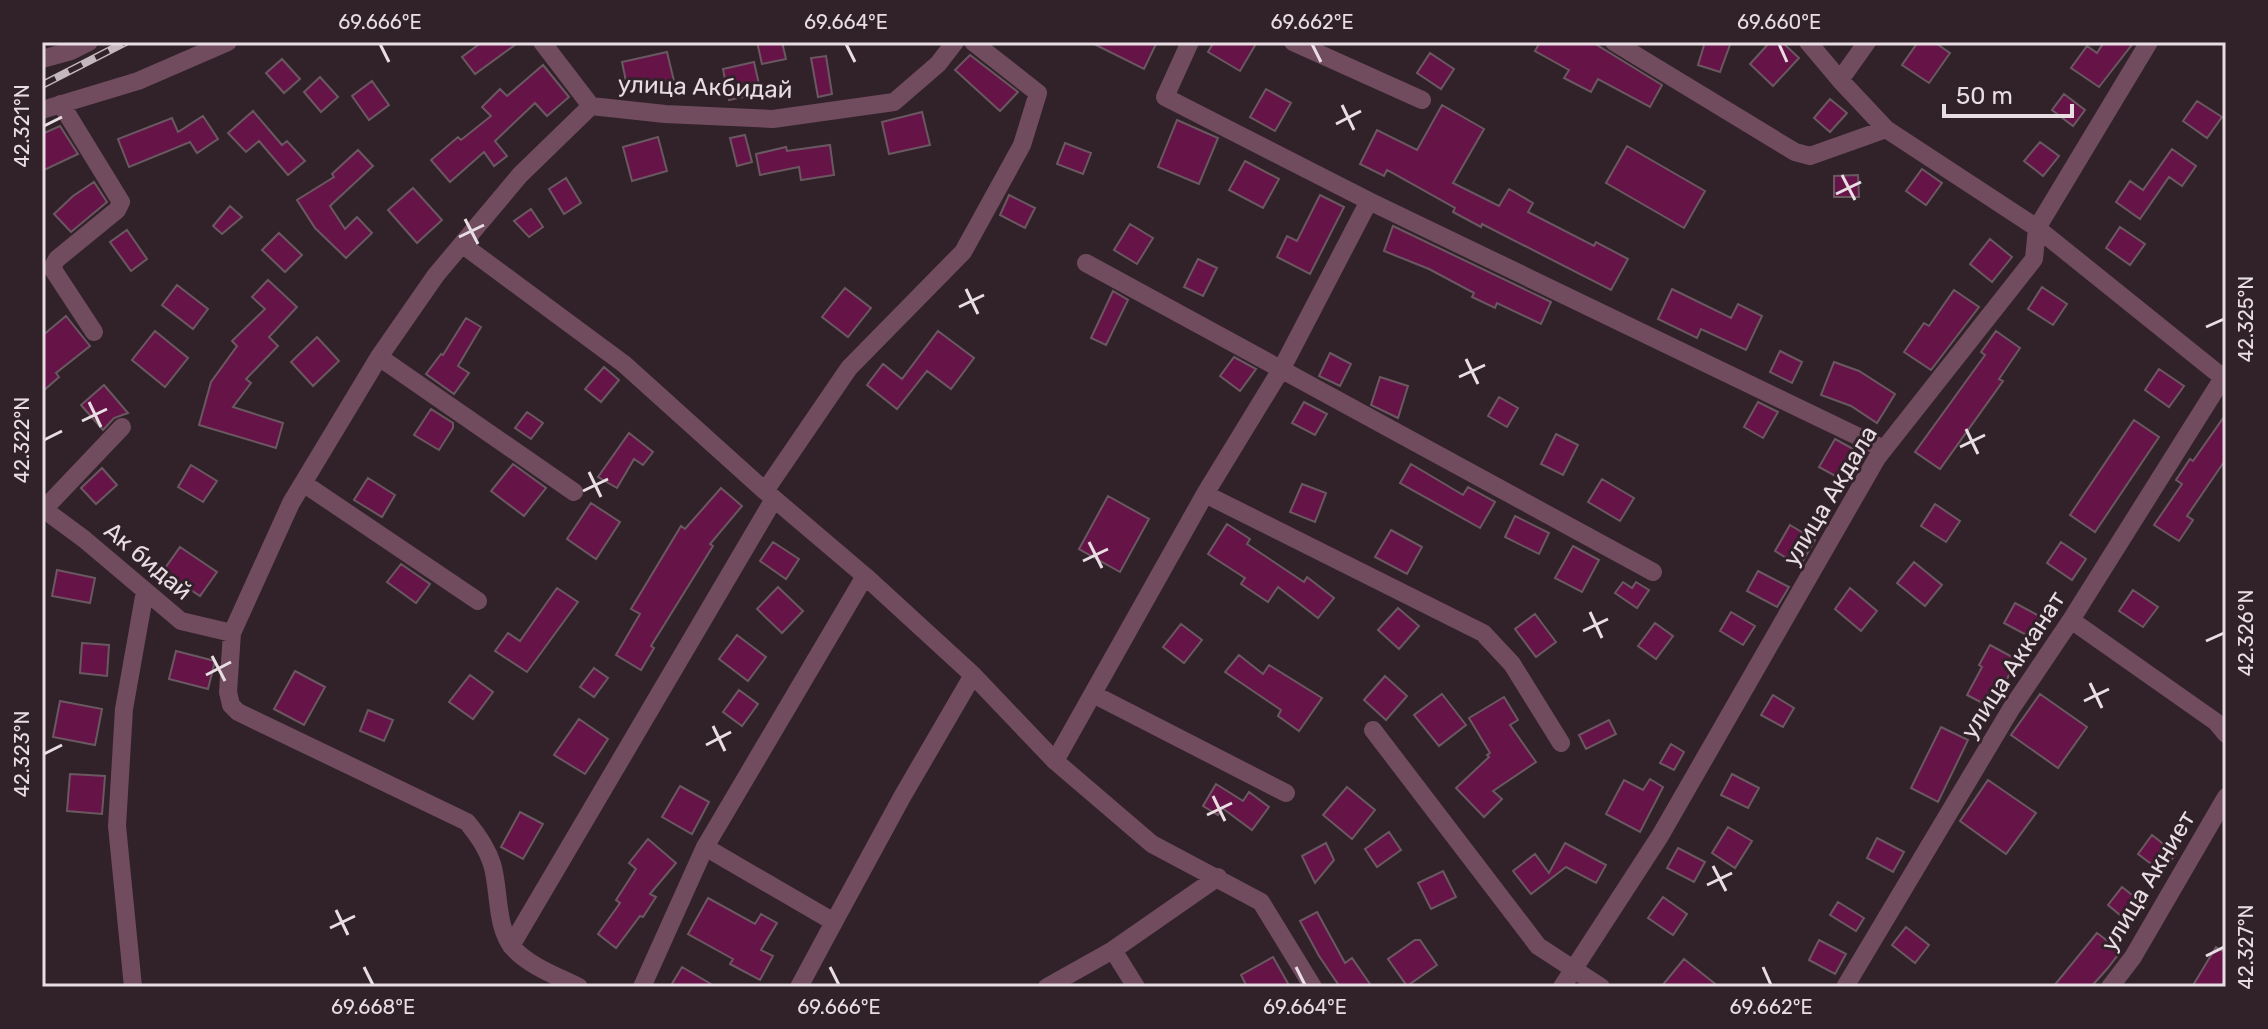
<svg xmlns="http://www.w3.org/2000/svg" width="2268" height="1029" font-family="Rubik,sans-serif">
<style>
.building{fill:#661448;stroke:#6a5861;stroke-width:2}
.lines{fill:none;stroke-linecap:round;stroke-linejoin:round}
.minor{stroke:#714c5f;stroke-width:18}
.rail-casing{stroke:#c4b8be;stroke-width:8}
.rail{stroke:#312229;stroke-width:5;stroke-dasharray:15;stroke-linecap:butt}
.ticks{fill:none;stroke:#e8dde3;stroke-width:3}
.labels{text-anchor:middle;stroke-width:6;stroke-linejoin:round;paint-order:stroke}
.street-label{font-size:24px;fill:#e8dde3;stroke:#312229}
.neatline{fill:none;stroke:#e8dde3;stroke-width:3}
.ticks-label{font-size:20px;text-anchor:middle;fill:#e8dde3}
</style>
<rect width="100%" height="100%" fill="#312229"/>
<path class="building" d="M482,42H519L475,74L462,57Z
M757,42H782L786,59L762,64Z
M1090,42H1157L1144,69Z
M1214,42H1257L1240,71L1208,52Z
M1540,42H1592L1662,85L1650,107L1598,79L1591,92L1564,78L1569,70L1535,51Z
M1705,42H1731L1720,72L1698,65Z
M1770,42H1782L1799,58L1773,86L1750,64Z
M1918,42H1934L1950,53L1929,83L1902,65Z
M2104,42H2134L2099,87L2071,68L2087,46L2097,53Z
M667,52L674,81L628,91L622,62Z
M1430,53L1454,69L1441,89L1417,73Z
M970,55L1018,92L1000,111L955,70Z
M826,56L832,94L818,97L811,58Z
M282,59L300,79L284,93L266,73Z
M754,62L761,93L729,100L723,69Z
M543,65L569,97L547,116L535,103L495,141L507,156L494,166L484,152L450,182L431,160L458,137L461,140L491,116L482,107L500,89L507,96Z
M320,77L338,97L321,112L304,92Z
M372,81L389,105L369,120L352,96Z
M1266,89L1291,103L1275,131L1250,117Z
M2064,94L2085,110L2073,126L2052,110Z
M1830,99L1847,113L1830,132L1814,118Z
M2197,101L2222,117L2207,138L2183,121Z
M1442,105L1484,129L1453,183L1499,206L1509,189L1533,203L1528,212L1594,246L1596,242L1628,259L1611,290L1482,224L1481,227L1453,212L1455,208L1387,170L1384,176L1360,164L1377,130L1417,150Z
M253,111L282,145L287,141L305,161L288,175L259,141L246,152L228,133Z
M922,112L930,145L889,154L882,122Z
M203,116L218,139L197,153L190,142L129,167L118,139L172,118L178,132Z
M1177,120L1218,138L1199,184L1158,167Z
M60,126L78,154L42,171V134Z
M745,135L752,162L737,166L730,138Z
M658,137L667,171L632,181L623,147Z
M2040,142L2059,156L2043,176L2024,161Z
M1065,143L1091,153L1083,174L1057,164Z
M830,145L834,175L801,180L799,167L760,175L756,154L786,147L787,151Z
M1627,146L1705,191L1684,228L1606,183Z
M2172,149L2196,166L2182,186L2169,177L2140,219L2116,202L2130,181L2143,190Z
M358,150L373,166L330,206L345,229L357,217L372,233L346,258L315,228L297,200L334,177L332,174Z
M1245,161L1279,179L1263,208L1229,190Z
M1922,169L1942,183L1926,205L1906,191Z
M1858,175L1859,197H1834V176Z
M566,178L581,203L564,214L549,189Z
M94,182L107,202L71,232L54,214L73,196Z
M413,188L442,220L417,243L388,210Z
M1009,195L1035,208L1025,228L1000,215Z
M1320,195L1344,207L1310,274L1277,257L1287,236L1297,241Z
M230,206L242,217L222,234L213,226Z
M531,209L543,227L529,237L514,221Z
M1130,224L1153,238L1137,264L1114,250Z
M1393,226L1551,302L1541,324L1497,303L1495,308L1472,297L1474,293L1429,269L1384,251Z
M2120,227L2145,244L2130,265L2106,248Z
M127,230L147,259L131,271L110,242Z
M279,233L302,255L285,272L262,250Z
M1990,239L2012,257L1992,282L1970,264Z
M1198,259L1217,268L1203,296L1184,287Z
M268,280L297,307L269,337L278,346L246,379L251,383L233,407L283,423L276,448L199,425L211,382L237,346L232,341L265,309L252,297Z
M177,285L208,309L193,329L162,305Z
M2042,287L2067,304L2053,325L2028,309Z
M845,288L871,308L848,337L822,317Z
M1672,289L1731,318L1738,304L1762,316L1746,350L1701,329L1697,338L1658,319Z
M1954,290L1979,307L1931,370L1904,352L1924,323L1929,326Z
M1113,291L1128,300L1106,345L1091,338Z
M66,316L90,346L56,373L59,377L42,392V336Z
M466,318L481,327L458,366L469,373L454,394L426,374L441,354L443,355Z
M155,331L188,358L165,387L132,360Z
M938,331L974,358L951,389L927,371L897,409L867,385L883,364L902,379Z
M1996,331L2020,348L1999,379L2003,381L1940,469L1915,452L1985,355L1981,352Z
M317,337L339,361L313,386L291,362Z
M1780,351L1802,362L1792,383L1770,372Z
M1330,353L1351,364L1340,386L1319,376Z
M1234,357L1256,369L1240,391L1220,376Z
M1834,362L1859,371L1895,394L1877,423L1851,406L1821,395Z
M604,367L619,380L601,402L585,389Z
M2159,369L2184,386L2169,407L2145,390Z
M1380,377L1408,386L1398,418L1371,405Z
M104,385L128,413L114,418L103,430L81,405Z
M1499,397L1518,408L1507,427L1488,416Z
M1304,402L1327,414L1315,435L1292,423Z
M1758,402L1778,412L1763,438L1744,427Z
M431,409L453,423V428L439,450L414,435Z
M527,412L543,423L531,439L515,428Z
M2226,414V459L2187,516L2193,520L2179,541L2154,525L2182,484L2176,480L2190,459L2193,461Z
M2134,420L2159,437L2095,532L2070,515Z
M629,433L653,452L643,465L634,459L617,488L598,477Z
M1556,434L1578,445L1563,475L1541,464Z
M1835,439L1855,450L1839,478L1819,467Z
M513,464L546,488L524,516L491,491Z
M1411,464L1463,495L1468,487L1495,502L1480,528L1400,483Z
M191,465L217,481L203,502L178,487Z
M102,468L117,485L96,504L81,488Z
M368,478L395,495L382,517L354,500Z
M1602,479L1634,498L1620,521L1588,502Z
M1302,484L1326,493L1315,522L1290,512Z
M721,488L742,506L710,544L713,546L651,646L654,648L641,670L616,655L640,614L631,609L681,526L685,529Z
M1108,496L1149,519L1120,572L1079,549Z
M591,503L620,522L596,559L567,539Z
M1935,504L1960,521L1946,542L1921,526Z
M1515,516L1549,533L1539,554L1505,537Z
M1227,524L1250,539L1247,544L1304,582L1307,577L1334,598L1318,618L1278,587L1268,602L1241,584L1245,578L1208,554Z
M1790,525L1815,540L1800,566L1775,551Z
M1391,530L1422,547L1407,574L1375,557Z
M773,542L799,559L786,579L760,561Z
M2061,542L2086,559L2072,580L2047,563Z
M1573,546L1599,560L1582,592L1555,578Z
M180,547L217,572L200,596L163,571Z
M1914,562L1942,585L1925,606L1897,583Z
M401,564L430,584L416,603L387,582Z
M57,570L95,578L90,603L52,596Z
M1758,571L1789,587L1777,607L1747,591Z
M1623,582L1632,588L1636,582L1649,590L1637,608L1615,593Z
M778,587L803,611L782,633L757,609Z
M557,588L578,602L527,672L495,651L508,633L520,641Z
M1850,588L1877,611L1861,631L1835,609Z
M2133,590L2158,607L2143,627L2119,611Z
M2015,603L2041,617L2030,637L2004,623Z
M1398,608L1419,626L1399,649L1378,630Z
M1731,612L1755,626L1743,645L1720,631Z
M1535,614L1556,642L1536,657L1515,629Z
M1655,623L1673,636L1656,659L1638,646Z
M1181,624L1202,640L1184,663L1163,647Z
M737,635L766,657L748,681L719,659Z
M82,643L109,645L107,676L80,673Z
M1990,645L2016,659L1994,709L1967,695L1982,667L1979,665Z
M176,651L215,661L208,689L169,679Z
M1239,655L1263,674L1269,665L1322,698L1299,731L1278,716L1281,710L1225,672Z
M594,668L608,678L594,697L580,687Z
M295,671L325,687L304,725L274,709Z
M470,675L493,692L473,719L449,702Z
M1385,676L1407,696L1386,720L1364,700Z
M739,690L758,704L742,726L723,712Z
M1442,694L1466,725L1439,746L1414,715Z
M2040,694L2087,727L2058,768L2011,735Z
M1773,695L1794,708L1783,727L1761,715Z
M1504,697L1518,720L1510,725L1536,762L1493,791L1502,799L1484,817L1456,788L1489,757L1487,755L1490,753L1469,718Z
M60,701L102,709L95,745L53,737Z
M368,710L393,720L384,741L360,731Z
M579,719L608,739L585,774L554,755Z
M1609,720L1616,734L1586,749L1579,735Z
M1941,727L1968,740L1938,802L1911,788Z
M1671,744L1684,752L1674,770L1660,763Z
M70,774L105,776L102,814L67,811Z
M1732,774L1759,788L1748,808L1721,795Z
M1650,779L1663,787L1640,832L1606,814L1624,780L1643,790Z
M1988,780L2036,813L2006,854L1960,821Z
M1216,784L1243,801L1249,792L1269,807L1252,830L1222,808L1218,815L1203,806Z
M680,786L709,802L692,834L662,817Z
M1347,787L1375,810L1352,839L1323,815Z
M520,812L543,824L523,859L501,847Z
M1728,827L1752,841L1735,868L1712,853Z
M1389,832L1401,850L1377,867L1365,849Z
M2152,835L2176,854L2162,872L2138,854Z
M1877,838L1904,852L1893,872L1867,858Z
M648,839L676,863L650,894L656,897L643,917L640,916L616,948L598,934L620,903L616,900L636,869L629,863Z
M1326,843L1334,860L1315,883L1302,856Z
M1565,843L1606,865L1596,883L1566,867L1531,894L1513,871L1535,854L1549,873Z
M1678,848L1705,862L1694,882L1667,868Z
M1443,871L1456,897L1431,909L1418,883Z
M2122,887L2146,906L2131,924L2108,905Z
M1663,897L1687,914L1673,935L1648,918Z
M708,898L755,924L761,914L777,923L761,950L773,956L760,980L730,964L733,959L688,934Z
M1838,902L1864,918L1856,931L1830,915Z
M1317,912L1345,963L1352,958L1372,987H1340L1319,956L1300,921Z
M1906,927L1929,945L1915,963L1892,945Z
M2097,933L2121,951L2107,969L2091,987H2053Z
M1415,940H1420L1437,965L1407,986L1388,959Z
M1819,940L1846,954L1835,974L1809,960Z
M2216,947L2226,953V979L2221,987H2192Z
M1273,957L1290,987H1247L1241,975Z
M1684,959L1719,987H1661Z
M682,967L716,987H670Z"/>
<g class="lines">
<path class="minor" d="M542,42L591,106
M1190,42L1165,97L1369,201L1884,449
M1293,42L1422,100
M1614,42L1795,152L1810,156L1886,129
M1808,42L1840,80
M1867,42L1840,80L1886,129L2037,228L2226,380
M42,59L71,51L89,42
M61,104L121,202L117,210L57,259L52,268L94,332
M42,110L138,81L228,42
M463,245L624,364L765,491L865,576L973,675L1055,761L1152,844L1261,902L1313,987
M1086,263L1653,572
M379,357L574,492
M303,483L478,601
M765,491L849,368L963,252L1022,145L1038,93L973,42
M1205,494L1483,633L1512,664L1561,743
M42,508L84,539L181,621L232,633L291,503L379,357L436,275L520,175L591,106L665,114L773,119L894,102L938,64L955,42
M45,508L122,427
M2071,620L2216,722L2226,734
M232,633L228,692L231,705L238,712L467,822C478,835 487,848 492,864C500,890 495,928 514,949C531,967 557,976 579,987
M1093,694L1286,793
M1373,730L1538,946L1601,987
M1055,761L1205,494L1282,368L1369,201
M705,847L834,922L799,987
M834,922L902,797L973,675
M511,946L774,499
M1113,950L1136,987
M133,987L117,826L124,709L145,591
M642,987L705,847L865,576
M1047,987L1113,950L1218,877
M1562,987L1660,836L1877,458L2034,259L2037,228L2149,42
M1845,987L2011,709L2071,620L2226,373
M2110,987L2133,957L2226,797"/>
<defs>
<path id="rail" d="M42,85L126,42"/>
</defs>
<use href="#rail" class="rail-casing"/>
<use href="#rail" class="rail"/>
</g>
<path class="ticks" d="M380,44L389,62M846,44L855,62M1312,44L1321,62M1779,44L1787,62M1342,105L1354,130M1336,124L1361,111M44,126L62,117M1842,175L1855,200M1836,194L1861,182M465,219L478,244M459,237L484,225M966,289L978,314M959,307L984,295M2206,327L2224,319M1466,359L1478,384M1459,377L1485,365M89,402L101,427M82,421L107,409M1966,429L1978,454M44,440L62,431M1960,447L1985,435M589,472L601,497M583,491L608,479M1089,542L1102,568M1083,561L1108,549M1590,612L1602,638M1583,631L1608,619M2206,641L2224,633M212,656L225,681M206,675L231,662M2090,683L2102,708M2084,701L2109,689M713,726L725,751M706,745L731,732M44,754L62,745M1213,796L1225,821M1207,815L1232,803M1713,866L1726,891M1707,885L1732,873M336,910L348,935M330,928L355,916M2206,956L2224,947M364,967L373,985M830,967L839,985M1296,967L1305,985M1763,967L1771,985"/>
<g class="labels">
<g class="street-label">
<text transform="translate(705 87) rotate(2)" y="8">улица Акбидай</text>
<text transform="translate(1830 496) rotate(-59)" y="8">улица Акдала</text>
<text transform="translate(148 561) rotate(40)" y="8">Ак бидай</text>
<text transform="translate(2013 665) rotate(-57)" y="8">улица Акканат</text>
<text transform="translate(2148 881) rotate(-59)" y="8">улица Акниет</text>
</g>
</g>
<rect width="2268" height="1029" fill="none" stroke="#312229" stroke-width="88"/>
<path d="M1944 104v12h128v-12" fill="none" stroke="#e8dde3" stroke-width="4"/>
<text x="1956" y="104" font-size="24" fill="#e8dde3" stroke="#312229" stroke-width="6" paint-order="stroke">50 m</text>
<rect x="44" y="44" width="2180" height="941" class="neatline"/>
<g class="ticks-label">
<text x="380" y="29">69.666°E</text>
<text x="846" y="29">69.664°E</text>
<text x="1312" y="29">69.662°E</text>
<text x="1779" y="29">69.660°E</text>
<text transform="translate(22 126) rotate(-90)" y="7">42.321°N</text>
<text transform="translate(2246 319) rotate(-90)" y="7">42.325°N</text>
<text transform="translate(22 440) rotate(-90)" y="7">42.322°N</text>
<text transform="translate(2246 633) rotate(-90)" y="7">42.326°N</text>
<text transform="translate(22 754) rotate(-90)" y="7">42.323°N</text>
<text transform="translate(2246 947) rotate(-90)" y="7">42.327°N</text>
<text x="373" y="1014">69.668°E</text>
<text x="839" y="1014">69.666°E</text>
<text x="1305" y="1014">69.664°E</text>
<text x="1771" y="1014">69.662°E</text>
</g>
</svg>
